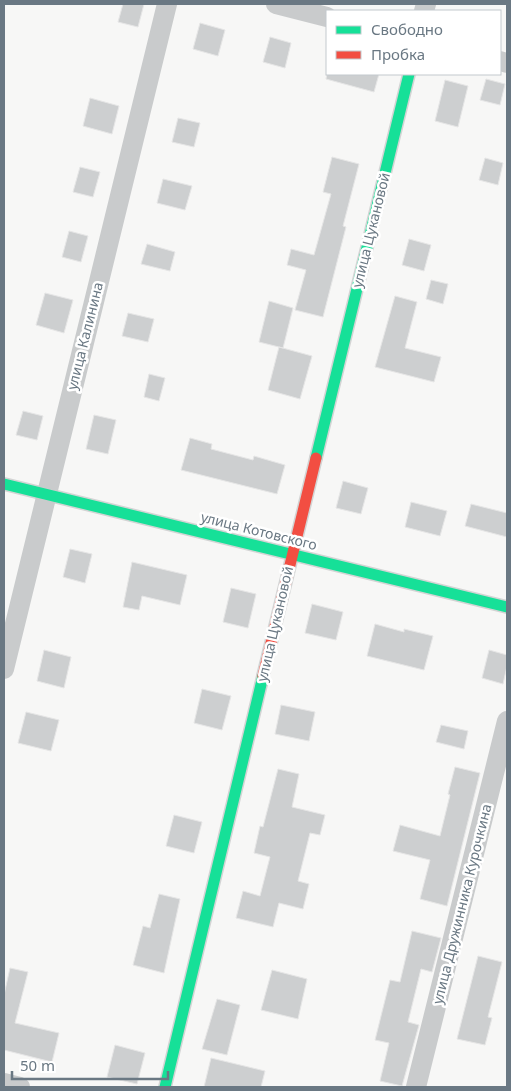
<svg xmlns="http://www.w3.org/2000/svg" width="511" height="1091" font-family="'Noto Sans',sans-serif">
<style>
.building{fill:#cdcfd0;stroke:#e6e6e6}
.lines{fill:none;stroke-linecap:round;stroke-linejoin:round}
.fast-casing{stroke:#d3d4d4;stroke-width:14}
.jam-casing{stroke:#d3d4d4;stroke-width:14}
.street{stroke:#c9cbcc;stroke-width:20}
.fast{stroke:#16e098;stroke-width:11}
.jam{stroke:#f24e42;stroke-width:11}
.labels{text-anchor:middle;stroke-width:5;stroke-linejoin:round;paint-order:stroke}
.street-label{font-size:14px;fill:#6a7883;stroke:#fff}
</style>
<rect width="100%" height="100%" fill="#f7f7f6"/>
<path class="building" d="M123,4H144L138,27L118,22Z
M200,23L225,30L218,56L193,49Z
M270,37L291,43L285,68L263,62Z
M327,74H379L374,92L326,79Z
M486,79L505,84L500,105L480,100Z
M445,80L468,86L458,127L435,121Z
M90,98L119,106L112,134L83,126Z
M178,118L200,123L194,147L172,142Z
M332,157L359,164L343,226L346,227L323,317L295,310L306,270L287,265L291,249L314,255L331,194L323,192Z
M485,158L503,163L498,185L479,180Z
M80,167L100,172L93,197L73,192Z
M163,179L192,186L185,210L157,203Z
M69,231L88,236L81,262L62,257Z
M409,239L431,245L424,271L402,265Z
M147,244L175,252L170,271L141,264Z
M431,280L448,284L443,304L426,299Z
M45,293L73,300L64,333L36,325Z
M395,296L417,302L405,348L441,357L434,382L375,367Z
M269,301L293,308L283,348L259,342Z
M128,313L154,319L148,342L122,336Z
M279,347L312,356L300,399L268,390Z
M149,374L165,378L159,401L144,397Z
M23,411L43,416L37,440L16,435Z
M94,415L116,420L108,454L86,449Z
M190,438L212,444L211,449L253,460L254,456L285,465L277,494L181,470Z
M343,481L368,488L361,514L336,508Z
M411,502L447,511L440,536L405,527Z
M471,504L507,513V537L465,526Z
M70,549L92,554L85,583L63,577Z
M132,562L187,575L180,605L142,596L139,610L123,607Z
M231,588L256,594L248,628L223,622Z
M312,604L343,612L336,640L305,633Z
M375,624L404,632V629L433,636L424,670L367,656Z
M44,650L71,657L64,688L37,681Z
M489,650L507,655V666L503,684L482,678Z
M202,689L231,696L222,730L194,723Z
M281,705L315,712L309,741L275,734Z
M26,712L59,720L51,751L18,743Z
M441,725L468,731L464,749L436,742Z
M455,767L480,773L447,906L420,899L430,860L393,851L400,825L440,836L450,795L448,794Z
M278,769L299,774L292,807L325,815L320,835L310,833L298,881L309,884L303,909L279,903L273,927L236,918L243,891L260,896L270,857L254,853L260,826L263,827Z
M174,815L202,822L194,853L166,846Z
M159,894L180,899L164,973L133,965L143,926L150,928Z
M412,931L441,938L432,972L421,969L408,1022L419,1025L402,1086L380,1081L389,1043L375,1040L390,980L400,982Z
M478,956L502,962L488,1017L492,1018L485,1045L457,1039Z
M10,968L28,972L15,1023L59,1033L52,1062L4,1050V995Z
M272,970L307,979L298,1019L261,1010Z
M217,999L240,1005L227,1055L202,1049Z
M115,1045L145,1053L137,1084L107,1077Z
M211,1058L265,1071L261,1087H204Z"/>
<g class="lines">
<defs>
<path id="fast" d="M316,458L409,74
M4,484L507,607
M165,1087L263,676"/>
<path id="jam" d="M263,676L316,458"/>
</defs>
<use href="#fast" class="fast-casing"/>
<use href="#jam" class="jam-casing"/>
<path class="street" d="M276,4L327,17
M424,11L426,4
M500,61L507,63
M4,669L167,4
M4,1083L20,1087
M416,1087L507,721"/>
<use href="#fast" class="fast"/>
<use href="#jam" class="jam"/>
</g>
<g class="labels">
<g class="street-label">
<text transform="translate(371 230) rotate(-76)" y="5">улица Цукановой</text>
<text transform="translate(85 336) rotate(-76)" y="5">улица Калинина</text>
<text transform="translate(259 531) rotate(14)" y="5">улица Котовского</text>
<text transform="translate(275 624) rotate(-77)" y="5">улица Цукановой</text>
<text transform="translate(462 904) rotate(-76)" y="5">улица Дружинника Курочкина</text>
</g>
</g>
<rect width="511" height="1091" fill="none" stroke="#6a7883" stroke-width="10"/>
<rect x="326" y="10" width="175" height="65" fill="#ffffff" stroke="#c3c9cd"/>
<rect x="336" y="26" width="25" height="8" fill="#16e098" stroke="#c3c9cd"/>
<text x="371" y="35" font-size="15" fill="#6a7883">Свободно</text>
<rect x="336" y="51" width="25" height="8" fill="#f24e42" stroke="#c3c9cd"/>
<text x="371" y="60" font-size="15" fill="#6a7883">Пробка</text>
<path d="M12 1071v8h156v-8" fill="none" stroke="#6a7883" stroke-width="2.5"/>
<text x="20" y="1071" font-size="15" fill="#6a7883" stroke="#ffffff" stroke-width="4" paint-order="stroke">50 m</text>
</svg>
